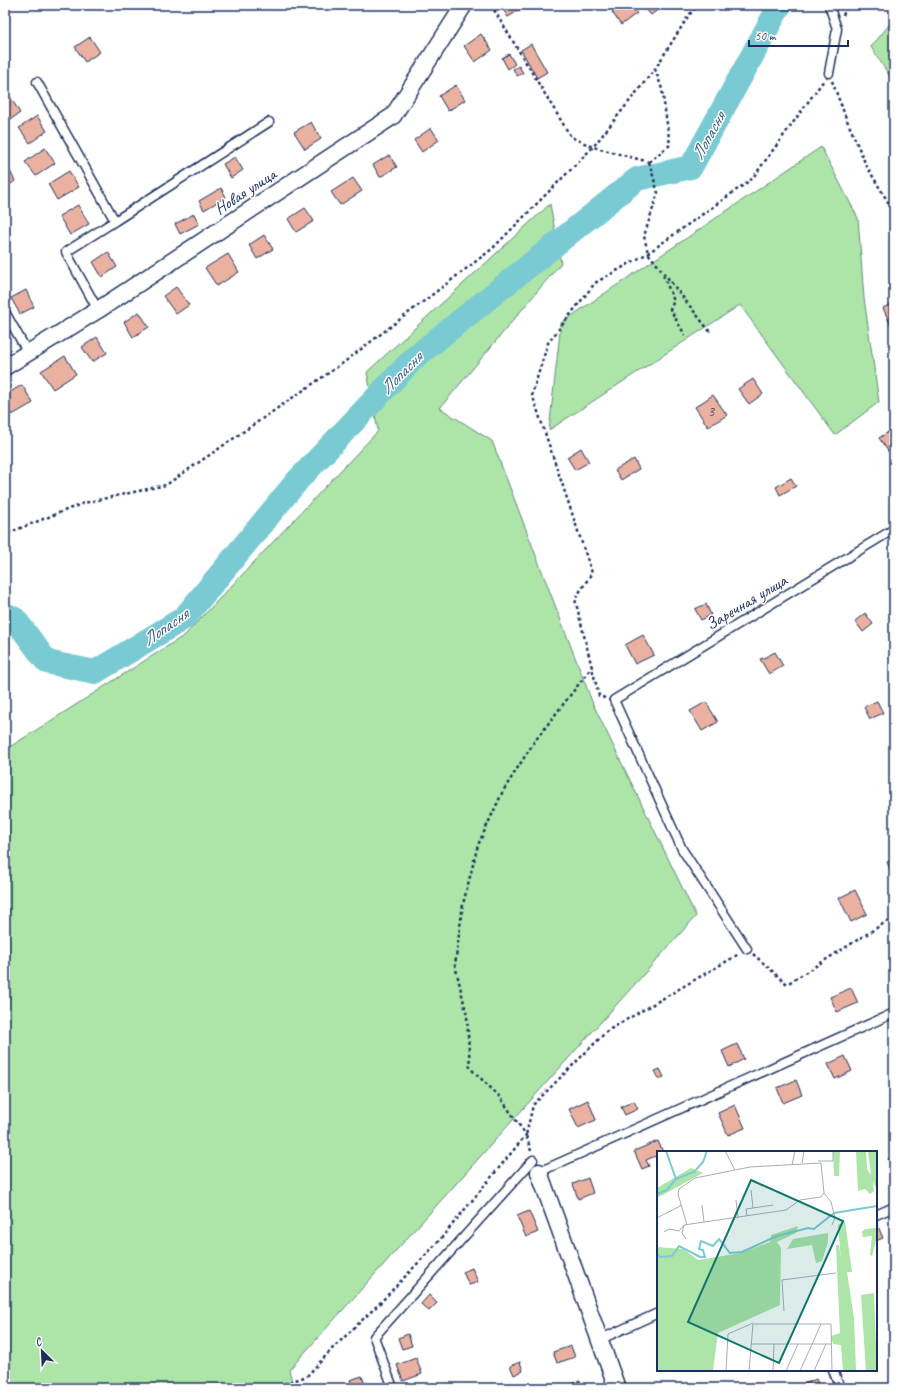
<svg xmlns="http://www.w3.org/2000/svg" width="899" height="1393" font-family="Caveat,sans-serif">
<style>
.green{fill:#ade4a7;stroke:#648a82}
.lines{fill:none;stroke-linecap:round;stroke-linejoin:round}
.river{stroke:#79cad2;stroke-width:24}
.building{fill:#eab1a1;stroke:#1b2f5e}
.lane-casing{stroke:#1b2f5e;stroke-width:11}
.street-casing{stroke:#1b2f5e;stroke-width:19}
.path{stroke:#1b2f5e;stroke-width:2.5;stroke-dasharray:3 3;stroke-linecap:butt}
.lane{stroke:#fff;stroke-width:8}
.street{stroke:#fff;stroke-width:16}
.labels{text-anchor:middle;stroke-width:3;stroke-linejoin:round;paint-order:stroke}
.number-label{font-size:15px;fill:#4f506f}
.street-label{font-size:17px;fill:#1b2f5e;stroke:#fff}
.water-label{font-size:18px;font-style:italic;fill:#375e81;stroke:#fff}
.inset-river{fill:none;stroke:#79cad2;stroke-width:2}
.inset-road{fill:none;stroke:#a4acbf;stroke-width:1}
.view{fill:#0f766e;fill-opacity:0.15;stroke:#0f766e;stroke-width:2}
.inset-edge{fill:none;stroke:#1b2f5e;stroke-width:2}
</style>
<rect width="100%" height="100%" fill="#fff"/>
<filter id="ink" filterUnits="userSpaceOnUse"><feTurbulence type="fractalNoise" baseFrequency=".025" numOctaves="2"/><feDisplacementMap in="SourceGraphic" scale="8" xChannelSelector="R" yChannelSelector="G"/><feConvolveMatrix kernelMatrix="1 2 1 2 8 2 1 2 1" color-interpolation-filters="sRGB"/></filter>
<g filter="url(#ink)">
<path class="green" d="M894,19V83L871,47Z
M821,147L858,218L864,298L879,402L835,435L740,305L549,430L561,323Z
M550,204L561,263L440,408L492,441L593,704L696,916L289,1370L294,1388H5V750L185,635L378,431L367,372Z"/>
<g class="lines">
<path class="river" d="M5,614L15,619L47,662L95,672L184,618L298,480L414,358L637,179L691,167L780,5"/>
</g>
<path class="building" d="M500,5H524L525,7L508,17Z
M621,5H630L637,13L621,25L612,12Z
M642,5H657L660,8L651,15Z
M481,34L492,50L475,62L464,46Z
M90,37L100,52L85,62L75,47Z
M531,44L547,72L537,78L521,50Z
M509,54L515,64L508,69L502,58Z
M519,66L523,73L517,76L513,69Z
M456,85L465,100L448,111L439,96Z
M9,95L20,113L5,123V97Z
M37,116L47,131L30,143L19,128Z
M311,122L321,139L305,149L294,132Z
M431,128L439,140L422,152L414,140Z
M45,148L55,163L36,176L25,162Z
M389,155L397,167L380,177L373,165Z
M235,157L243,170L231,178L223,164Z
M10,171L15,181L8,186L5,182V174Z
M69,171L79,187L57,200L48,184Z
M353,178L362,191L340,205L331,192Z
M221,188L226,197L204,210L199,201Z
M78,205L89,224L70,235L59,216Z
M305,208L314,221L296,232L288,219Z
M194,214L199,224L180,234L175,224Z
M264,235L273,249L257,259L249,245Z
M108,252L117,267L102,277L93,262Z
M228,254L239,272L217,286L205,268Z
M176,287L189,305L176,314L163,296Z
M26,290L34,307L20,314L11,298Z
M894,303V327L892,328L883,308Z
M139,312L149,327L133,337L124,322Z
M97,337L107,353L92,362L82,347Z
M65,356L76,374L53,389L41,371Z
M753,379L763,394L749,404L738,389Z
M22,385L33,403L12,415L5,404V395Z
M713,395L727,415L708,427L695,407Z
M893,429L894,451L890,454L879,438Z
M581,448L589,462L575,470L567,457Z
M634,459L639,469L621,480L615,470Z
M791,478L796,486L780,495L776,487Z
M706,604L711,615L701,620L695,609Z
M865,613L873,624L863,632L855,621Z
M643,635L654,655L635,664L625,645Z
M775,652L783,666L769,674L760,659L764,658Z
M877,701L883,713L870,719L864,707Z
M706,702L718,722L702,731L690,711Z
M894,859V870L891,872L887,862Z
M855,890L867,914L851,922L839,898Z
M851,988L858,1003L837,1012L830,997Z
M737,1044L744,1059L729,1067L722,1051Z
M845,1056L852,1071L835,1079L828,1064Z
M660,1069L664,1077L659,1079L655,1071Z
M796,1080L802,1095L783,1103L777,1088Z
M588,1100L596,1120L578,1128L569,1109Z
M634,1101L638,1109L625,1115L621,1107Z
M735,1105L745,1128L728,1135L718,1113Z
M658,1141L663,1152H658V1155L646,1160L649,1166L642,1169L634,1151Z
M894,1156V1171L888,1159Z
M588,1178L593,1193L578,1199L573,1184Z
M529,1211L538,1232L526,1237L517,1216Z
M876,1224H877L883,1238L876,1241Z
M472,1268L478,1282L469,1285L463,1272Z
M429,1295L437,1303L429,1311L421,1304Z
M408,1334L412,1346L402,1349L398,1338Z
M571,1346L575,1357L557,1363L553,1352Z
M416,1358L422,1374L403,1381L397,1365Z
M520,1362L523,1371L514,1375L510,1366Z
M362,1376L366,1388H353L350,1380Z
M816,1379L820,1388H804L802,1385Z
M580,1381L582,1388H570L569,1385Z"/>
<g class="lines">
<defs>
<path id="lane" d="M829,73L837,29L829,5
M37,82L115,221L66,252L98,310
M115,221L269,122
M5,312L28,353
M747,949L682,849L614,700L894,529
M539,1172L894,1013
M876,1215L894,1207
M599,1340L658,1313
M833,1370L840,1388
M393,1388L374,1337L533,1160"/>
<path id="street" d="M5,367L98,310L393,116L464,5
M539,1172L617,1388"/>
</defs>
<use href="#lane" class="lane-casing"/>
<use href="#street" class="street-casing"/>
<path class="path" d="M491,5L571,137L593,147L649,162
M843,15L848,5
M832,81L846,118L866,165L894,212
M649,162L658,193L644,236L648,253L711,333
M649,162L670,145L662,89L655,69
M663,275L674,301L670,309L685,335
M8,533L84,503L166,485L343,363L492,249L593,147L655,69L689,15L699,5
M605,698L599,696L575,599L592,573L532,394L548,343L595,283L648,253L752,179L824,80
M753,954L787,984L894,917
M531,1151L526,1135L533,1105L607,1031L739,954
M273,1388L307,1376L333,1348L379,1304L438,1242L526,1135L500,1097L470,1068L467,1016L455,965L463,904L478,845L503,791L534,742L592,667"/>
<use href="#lane" class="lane"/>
<use href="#street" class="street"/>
</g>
</g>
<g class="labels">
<g class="number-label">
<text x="711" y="416">3</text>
</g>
<g class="street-label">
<text transform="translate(245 191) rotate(-33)" y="6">Новая улица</text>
<text transform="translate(746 602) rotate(-31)" y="6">Заречная улица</text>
</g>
<g class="water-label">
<text transform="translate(708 136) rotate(-61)" y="6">Лопасня</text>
<text transform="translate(401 373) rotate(-45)" y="6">Лопасня</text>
<text transform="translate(165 627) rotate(-35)" y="6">Лопасня</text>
</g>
</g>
<g transform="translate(657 1151)">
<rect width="220" height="220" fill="#fff"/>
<path d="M176,0H183L182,25H177ZM199,0H209L210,18L214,24L211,0H220V40L216,30L217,40L213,43L208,38L201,40ZM34,17L46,22L0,47V37ZM188,70L195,121H190L197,167L199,220H186L184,194L176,193L174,185L183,182L179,94H182L184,109L181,74ZM141,75L139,82L120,91L124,97L123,154L61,182L56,219L0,220V96L26,98L41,109L84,102L113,91L114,84ZM220,77V85L215,105L213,104L215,85L206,86L205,81L208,78ZM171,82V91L165,110L159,112L155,94L130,98L136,88ZM217,142L220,220H209L204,144Z" fill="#ade4a7"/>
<path class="inset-river" d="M19,28L37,21L46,11L50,0M0,43L10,39L19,28L9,0M0,103L3,106L15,105L22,95L43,106H48L46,99L42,98L44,90L56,95L62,88L73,102L85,101L120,85L151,77L157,78L177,62L220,55"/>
<path class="inset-road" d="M68,0L78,19M161,10H176V0M145,12L147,0M135,14L138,0M167,42L174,51L178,67L175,74M79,49L81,67M45,54L47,71M96,57L116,54M90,65L89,58L96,57L94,39M0,67L25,54M27,74L25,82L29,88M7,81L12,78L22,80L27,74L129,59L143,49L164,46L167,42L164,12L93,16L38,27L22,38L21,43L30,74M127,160L125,129L179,122M94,193H117L116,220M117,193H141L129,220M141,193H174M69,220L71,183L96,172M92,220L96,173H174L175,220M143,220L164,173M157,220L169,193"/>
<path class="view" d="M94,29L186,70L122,212L31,171Z"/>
<rect width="220" height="220" class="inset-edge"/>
</g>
<rect width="899" height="1393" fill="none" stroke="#fff" stroke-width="20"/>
<rect x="10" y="10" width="879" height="1373" fill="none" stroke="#1b2f5e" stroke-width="1.5" filter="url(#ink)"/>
<g transform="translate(42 1351) rotate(336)" stroke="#ffffff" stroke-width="3" paint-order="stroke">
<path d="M0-3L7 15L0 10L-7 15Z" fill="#1b2f5e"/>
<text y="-6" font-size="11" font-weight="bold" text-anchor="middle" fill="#1b2f5e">С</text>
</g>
<path d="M749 40v6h99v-6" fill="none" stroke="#1b2f5e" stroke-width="2"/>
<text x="755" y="40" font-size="12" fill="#1b2f5e" stroke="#ffffff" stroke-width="3" paint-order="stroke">50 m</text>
</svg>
